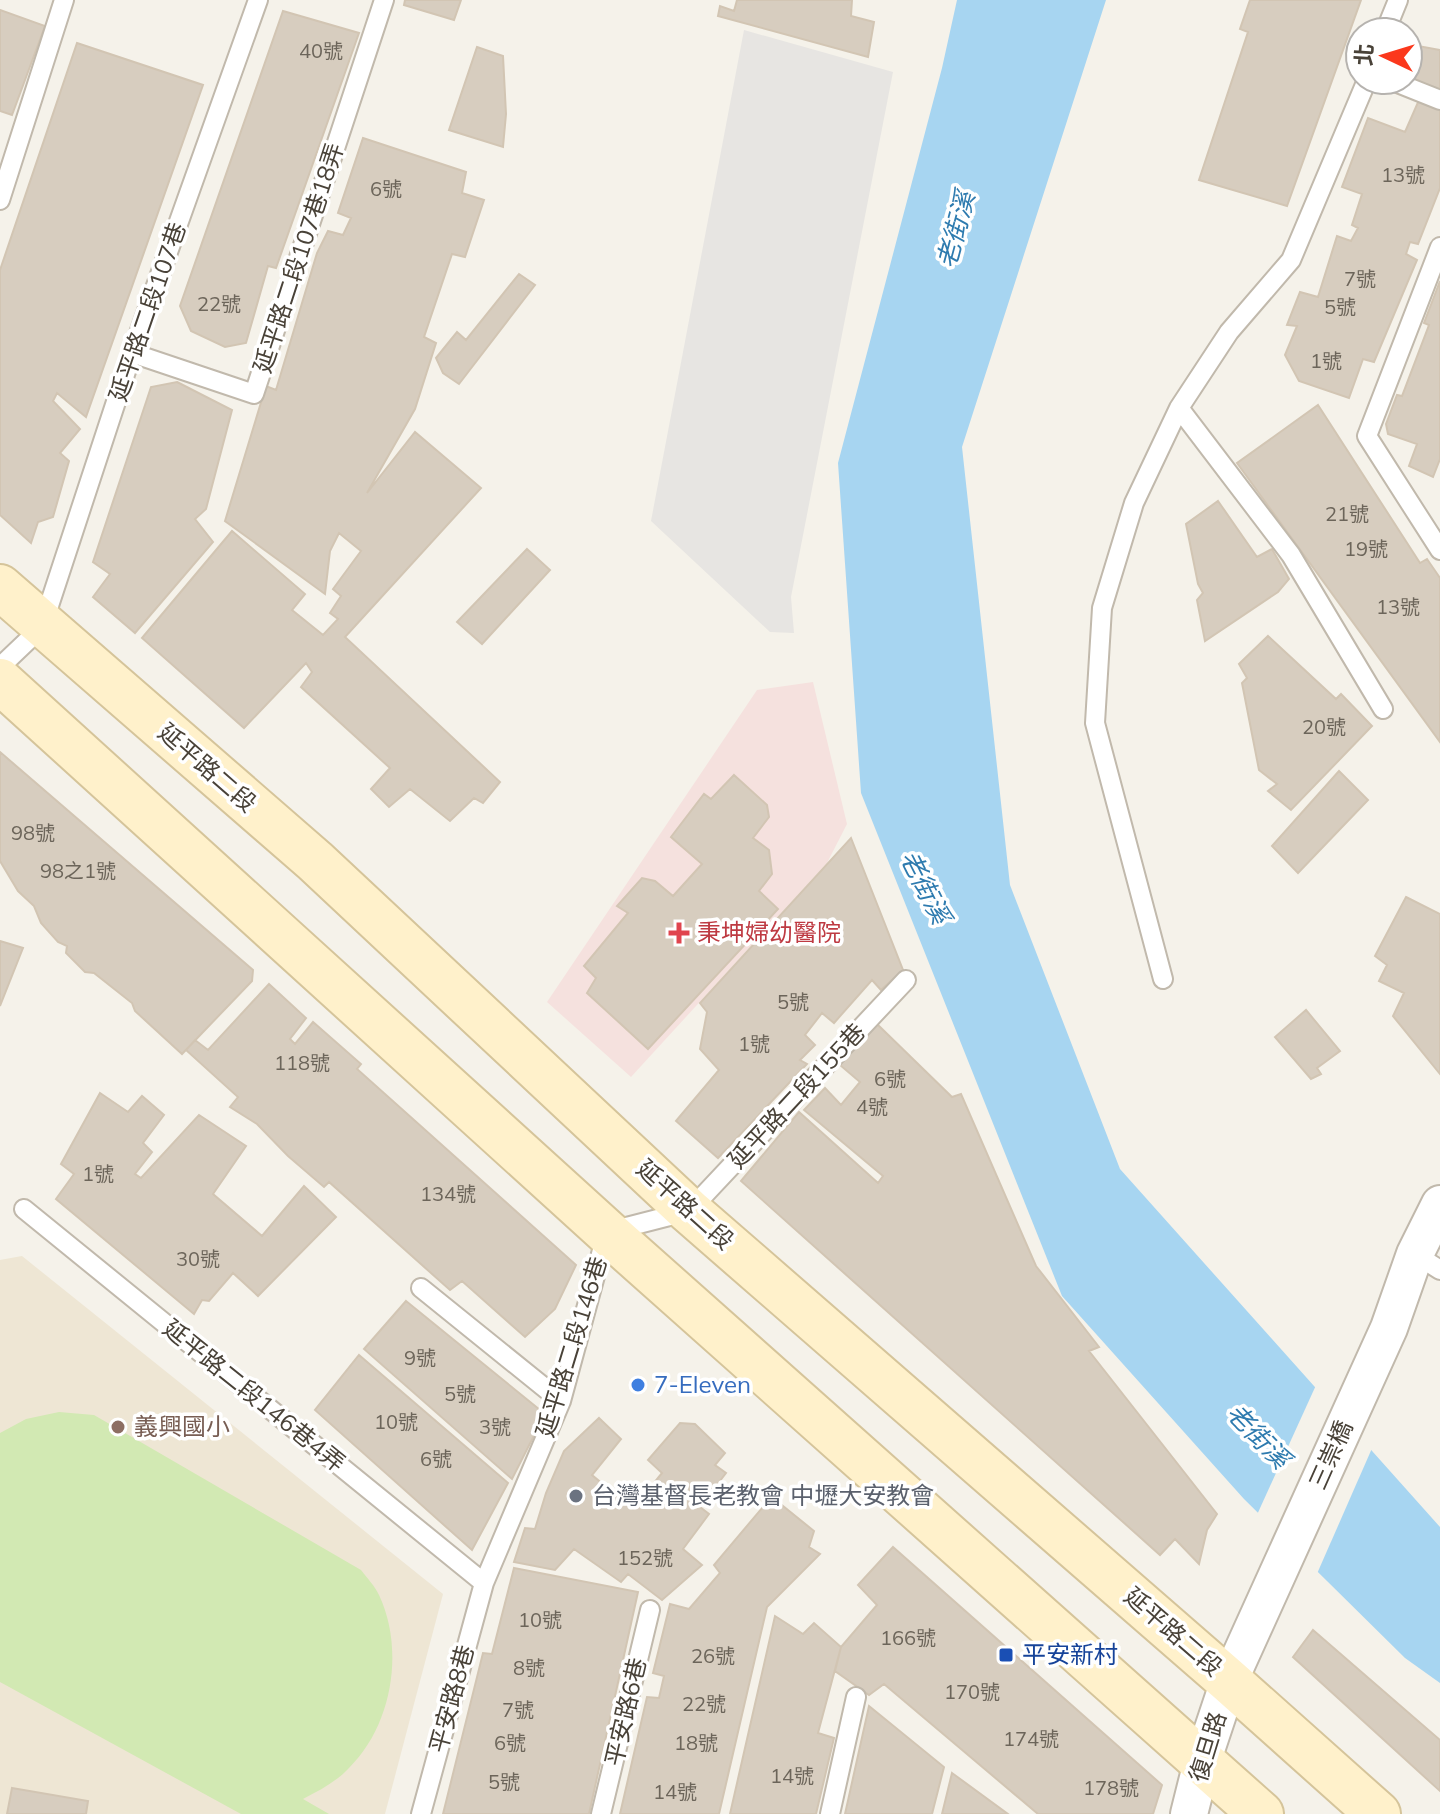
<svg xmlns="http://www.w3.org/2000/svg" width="1440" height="1814" font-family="Mulish,'Noto Sans TC',sans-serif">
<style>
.education{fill:#eee6d4}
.medical{fill:#f5e1de}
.green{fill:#d2e9b3}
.parking{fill:#e7e5e2}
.water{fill:#a7d5f1}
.pier{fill:#f5f2ea}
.building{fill:#d7cdbf;stroke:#d2c5b3;stroke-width:2}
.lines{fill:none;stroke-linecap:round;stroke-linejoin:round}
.lane-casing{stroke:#c1b9ac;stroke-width:22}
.street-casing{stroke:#c1b9ac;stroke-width:40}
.secondary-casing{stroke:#d5c49a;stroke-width:48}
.lane{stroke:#fff;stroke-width:18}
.street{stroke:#fff;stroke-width:36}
.secondary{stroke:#fff1cb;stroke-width:44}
.health-dot{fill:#e0444e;stroke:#fff;stroke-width:3}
.shop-dot{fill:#3f7fe0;stroke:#fff;stroke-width:3}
.education-dot{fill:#8d6e63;stroke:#fff;stroke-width:3}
.worship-dot{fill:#6b7280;stroke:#fff;stroke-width:3}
.transit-dot{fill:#1a4fb4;stroke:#fff;stroke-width:3}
.labels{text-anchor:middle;stroke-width:7;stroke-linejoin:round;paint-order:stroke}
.number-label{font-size:20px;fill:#6c655a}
.street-label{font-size:24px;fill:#494238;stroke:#fff}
.health-label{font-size:24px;fill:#be3a42;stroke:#fff;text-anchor:start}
.shop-label{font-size:24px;fill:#366cbe;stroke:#fff;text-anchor:start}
.education-label{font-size:24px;fill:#785e54;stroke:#fff;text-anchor:start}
.worship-label{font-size:24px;fill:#5b616d;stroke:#fff;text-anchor:start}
.transit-label{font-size:24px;fill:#164399;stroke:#fff;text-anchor:start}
.water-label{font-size:26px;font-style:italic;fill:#2e7baf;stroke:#fff}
</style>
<rect width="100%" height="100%" fill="#f5f2ea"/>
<path class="education" d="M22,1256L443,1594L385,1814H0V1260Z"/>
<path class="medical" d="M813,682L847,824L827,863L631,1077L547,1002L757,690Z"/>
<path class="green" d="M59,1412L94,1415L361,1570C367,1578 375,1586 379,1595C405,1650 392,1726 349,1768C336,1782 320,1790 303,1799L329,1814H241L0,1682V1433L26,1419Z"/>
<path class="parking" d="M744,30L893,72L791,597L794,633L770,632L651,521Z"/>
<path class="water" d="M957,0H1106L962,447L1010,885L1120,1169L1440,1527V1683L1405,1658L1244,1499L1062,1296L861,793L838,463L942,68Z"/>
<path class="pier" d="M1317,1383L1373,1446L1316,1576L1256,1517Z"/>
<path class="building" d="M405,0H461L454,20L404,5Z
M737,0H852L851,16L874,22L868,57L718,16L720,6L734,11Z
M1250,0H1361L1287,206L1199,180L1248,32L1240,29Z
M0,10L45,26L12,115L0,111Z
M283,11L359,33L276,268L268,266L246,343L225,347L191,331L180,306Z
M77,43L203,85L86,417L57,393L53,401L80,429L60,453L69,461L53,517L38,522L31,543L0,515V270Z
M1418,46L1440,50V89L1408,78Z
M477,47L503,56L506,114L503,147L449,130Z
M1419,100L1440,108V188L1418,244L1410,242L1406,254L1417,260L1374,362L1363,359L1349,398L1299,381L1285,355L1297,326L1287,325L1300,292L1318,297L1337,236L1351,241L1358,228L1352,225L1362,194L1342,187L1368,118L1405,132Z
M363,138L466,172L462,193L484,200L465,257L452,254L424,337L436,343L415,409L367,493L415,432L481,488L345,637L500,782L483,803L474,798L450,821L410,789L389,807L371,789L390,768L301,687L312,672L306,663L244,728L142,638L232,531L305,594L292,610L323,635L338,619L330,613L341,596L333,589L361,551L339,533L330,551L325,594L225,521L266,386L276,390L317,253L328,231L343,235L351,218L338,213Z
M519,274L535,285L459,384L443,373L436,358L457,332L466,340Z
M1440,281V459L1433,477L1409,466L1417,444L1388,434L1386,424L1397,395L1402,396L1429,325L1424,323Z
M177,382L232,410L206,509L195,519L213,542L135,633L93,597L110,574L93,562L151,387Z
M1318,405L1420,563L1427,559L1440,578V742L1237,463Z
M1218,501L1257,557L1272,549L1289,579L1278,592L1205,641L1197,600L1203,593L1198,584L1186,524Z
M527,549L550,570L482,644L457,622Z
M1268,636L1336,699L1341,694L1372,726L1291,810L1268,791L1277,784L1259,770L1242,683L1247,678L1239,664Z
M0,752L253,970L252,981L182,1054L135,1011L132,1003L94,973L85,972L66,953L67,946L58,942L41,923L34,906L18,891L0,861Z
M1339,771L1368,800L1298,873L1272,846Z
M734,775L767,805L769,817L753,838L769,850L772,874L759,891L778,909L648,1049L587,993L596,978L584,966L628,913L617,906L642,878L655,881L673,896L702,864L671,837L704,794L711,799Z
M851,838L903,970L881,990L872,980L834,1023L822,1013L805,1035L815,1045L800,1060L807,1064L718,1158L676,1121L719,1070L700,1049L707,1012L700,1003Z
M1406,897L1440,914V1074L1393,1016L1404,993L1379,981L1387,965L1375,956Z
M0,941L23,948L0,1006Z
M269,984L306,1018L290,1039L295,1044L313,1022L361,1064L357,1069L576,1265L555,1309L525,1337L462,1281L450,1290L329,1182L324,1187L288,1156L257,1124L230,1107L238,1097L186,1050L195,1040L208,1050Z
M1306,1010L1340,1051L1317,1068L1321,1074L1311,1079L1275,1037Z
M877,1024L952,1097L961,1094L1036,1266L1099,1347L1089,1351L1217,1514L1207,1530L1199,1564L1175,1539L1160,1555L741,1181L799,1112L878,1183L883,1176L804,1110L825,1088L841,1105L860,1082L840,1065Z
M100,1093L128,1112L142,1096L164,1115L143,1143L152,1152L135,1174L141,1178L199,1115L246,1146L213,1194L262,1236L304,1186L336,1217L258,1296L233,1273L209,1301L202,1300L194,1314L56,1199L74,1174L61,1164Z
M406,1301L545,1414L512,1479L364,1349Z
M359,1355L508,1483L472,1550L315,1410Z
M599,1418L621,1439L592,1475L633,1509L662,1473L648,1460L680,1423L695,1424L725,1453L715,1465L726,1473L700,1507L709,1514L683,1549L702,1565L662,1600L628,1574L621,1582L574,1549L555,1570L514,1562L525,1528L535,1529L546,1493L564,1451Z
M768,1501L778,1502L814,1531L809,1547L820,1554L767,1607L719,1814H620L647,1697L659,1698L664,1676L653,1673L670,1604L689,1609L720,1573L714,1565Z
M893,1547L1162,1785L1153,1814H1038L884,1684L869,1695L835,1671L841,1647L877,1605L858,1585Z
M514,1568L638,1592L589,1814H443L483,1653L492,1654Z
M775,1616L803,1634L814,1623L841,1647L818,1733L834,1738L816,1814H730Z
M1313,1630L1440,1740V1791L1293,1657Z
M869,1706L944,1767L932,1814H845Z
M952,1773L1008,1814H942Z
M12,1788L88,1801L86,1814H7Z"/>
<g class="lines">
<defs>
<path id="lane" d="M1385,32L1398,0
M1390,80L1440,100
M0,200L64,0
M1440,247L1367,436L1440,550
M132,353L254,394L384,0
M1179,408L1291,555L1383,709
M0,667L42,627L132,353L258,0
M1163,979L1095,723L1102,608L1134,503L1179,408L1229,332L1291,260L1367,80
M24,1209L484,1583
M1415,1254L1440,1270
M421,1288L561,1401
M421,1814L484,1583L561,1401L607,1232L689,1211L906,980
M601,1814L650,1610
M830,1814L856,1697"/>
<path id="street" d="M1189,1814L1202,1762L1229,1681L1389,1328L1415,1254L1440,1204"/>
<path id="secondary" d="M0,587L315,861L689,1211L1229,1681L1378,1814
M0,681L607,1232L1261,1814"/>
</defs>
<use href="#lane" class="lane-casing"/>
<use href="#street" class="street-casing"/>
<use href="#secondary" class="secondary-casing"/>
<use href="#lane" class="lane"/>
<use href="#street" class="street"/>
<use href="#secondary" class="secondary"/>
</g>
<path class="health-dot" d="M675 921h8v8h8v8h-8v8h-8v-8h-8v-8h8z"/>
<circle class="shop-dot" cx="638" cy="1385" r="8"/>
<circle class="education-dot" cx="118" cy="1427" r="8"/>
<circle class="worship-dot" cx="576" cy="1496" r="8"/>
<rect class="transit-dot" x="998" y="1647" width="16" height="16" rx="4"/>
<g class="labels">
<g class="number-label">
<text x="321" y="58">40號</text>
<text x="1403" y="182">13號</text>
<text x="386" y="196">6號</text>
<text x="1360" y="286">7號</text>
<text x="219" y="311">22號</text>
<text x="1340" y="314">5號</text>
<text x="1326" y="368">1號</text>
<text x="1347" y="521">21號</text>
<text x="1366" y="556">19號</text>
<text x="1398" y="614">13號</text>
<text x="1324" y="734">20號</text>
<text x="33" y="840">98號</text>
<text x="78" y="878">98之1號</text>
<text x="793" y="1009">5號</text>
<text x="754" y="1051">1號</text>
<text x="302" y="1070">118號</text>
<text x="890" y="1086">6號</text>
<text x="872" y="1114">4號</text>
<text x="98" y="1181">1號</text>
<text x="448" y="1201">134號</text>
<text x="198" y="1266">30號</text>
<text x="420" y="1365">9號</text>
<text x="460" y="1401">5號</text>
<text x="396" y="1429">10號</text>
<text x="495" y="1434">3號</text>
<text x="436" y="1466">6號</text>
<text x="645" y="1565">152號</text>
<text x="540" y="1627">10號</text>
<text x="908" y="1645">166號</text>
<text x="713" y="1663">26號</text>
<text x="529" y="1675">8號</text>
<text x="972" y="1699">170號</text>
<text x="704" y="1711">22號</text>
<text x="518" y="1717">7號</text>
<text x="1031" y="1746">174號</text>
<text x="510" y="1750">6號</text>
<text x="696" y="1750">18號</text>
<text x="792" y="1783">14號</text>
<text x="504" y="1789">5號</text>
<text x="1111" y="1795">178號</text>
<text x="675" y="1799">14號</text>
</g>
<g class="street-label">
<text transform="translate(299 258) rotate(-72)" y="8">延平路二段107巷18弄</text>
<text transform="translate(148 312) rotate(-71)" y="8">延平路二段107巷</text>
<text transform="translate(207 768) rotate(41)" y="8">延平路二段</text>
<text transform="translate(797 1096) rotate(-47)" y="8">延平路二段155巷</text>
<text transform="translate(685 1205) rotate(42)" y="8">延平路二段</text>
<text transform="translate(572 1347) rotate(-73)" y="8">延平路二段146巷</text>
<text transform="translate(254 1396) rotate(39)" y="8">延平路二段146巷4弄</text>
<text transform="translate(1331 1455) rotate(-66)" y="8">三崇橋</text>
<text transform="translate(1173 1632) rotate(41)" y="8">延平路二段</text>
<text transform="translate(452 1699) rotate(-75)" y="8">平安路8巷</text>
<text transform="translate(626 1712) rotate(-77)" y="8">平安路6巷</text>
<text transform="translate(1208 1747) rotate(-73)" y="8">復旦路</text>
</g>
<g class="health-label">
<text x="697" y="941">秉坤婦幼醫院</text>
</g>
<g class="shop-label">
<text x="654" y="1393">7-Eleven</text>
</g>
<g class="education-label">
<text x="134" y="1435">義興國小</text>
</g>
<g class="worship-label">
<text x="592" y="1504">台灣基督長老教會 中壢大安教會</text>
</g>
<g class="transit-label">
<text x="1022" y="1663">平安新村</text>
</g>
<g class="water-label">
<text transform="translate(956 230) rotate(-75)" y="9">老街溪</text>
<text transform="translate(925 887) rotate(63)" y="9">老街溪</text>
<text transform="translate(1258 1436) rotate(46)" y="9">老街溪</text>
</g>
</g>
<g transform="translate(1384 56) rotate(274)"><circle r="38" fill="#ffffff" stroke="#b6b3af" stroke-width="2"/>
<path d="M0-6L14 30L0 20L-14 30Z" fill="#fb381c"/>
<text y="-12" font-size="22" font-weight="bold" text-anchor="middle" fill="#494238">北</text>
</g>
</svg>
